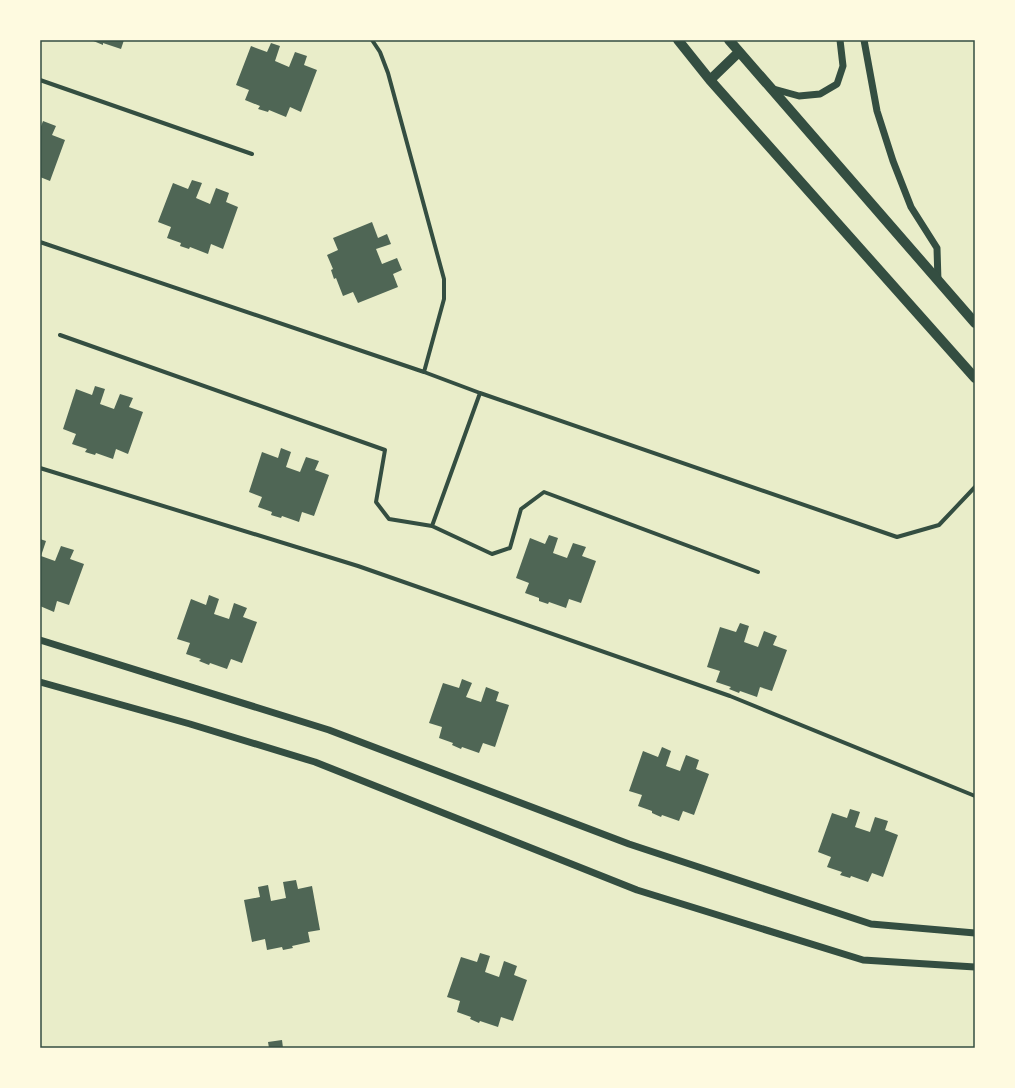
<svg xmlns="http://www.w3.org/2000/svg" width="1015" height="1088" font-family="Barlow,sans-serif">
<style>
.building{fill:#4f6655}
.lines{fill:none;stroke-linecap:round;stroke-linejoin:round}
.minor{stroke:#344e41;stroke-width:4}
.tertiary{stroke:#344e41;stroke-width:7}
.primary{stroke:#344e41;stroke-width:10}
.neatline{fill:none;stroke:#344e41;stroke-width:1.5}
</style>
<rect width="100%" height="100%" fill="#e9edc9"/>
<path class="building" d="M91,40H124L121,49L103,43V45Z
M271,43L280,46L275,61L289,67L295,52L307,56L304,65L317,70L301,112L290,107L286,117L269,110L268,112L258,109L260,106L245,100L249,90L236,85L251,46L267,52Z
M43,121L56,126L52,135L65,140L50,181L40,177V129Z
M192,180L202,183L196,198L210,204L216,188L229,193L226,202L238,207L223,249L211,244L208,254L190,247L189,249L180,246L181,243L167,238L171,227L158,222L173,183L188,189Z
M372,222L378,238L387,234L391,244L376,249L382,264L397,258L402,270L393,274L398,287L358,303L353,292L343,296L336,278L334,279L331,270L333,269L327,255L338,250L333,238Z
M95,386L105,389L100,404L114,409L120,394L133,398L129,407L143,412L128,454L116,449L113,459L96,453L95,455L85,452L87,449L72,444L76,434L63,429L76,389L92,395Z
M281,448L291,452L286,467L300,472L306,457L319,461L315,470L329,475L314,516L302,512L299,522L282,516L281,518L271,515L272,512L258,507L262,497L249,492L262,452L278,458Z
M549,535L558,538L553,553L567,558L573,543L586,547L582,556L596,561L581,603L569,599L566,608L549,602L548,604L539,601V598L525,593L529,583L516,578L530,538L545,544Z
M40,539L46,541L41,556L55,561L61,546L74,550L70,559L84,564L69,605L57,601L54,612L40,606Z
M209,595L219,599L214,614L229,619L234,603L247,608L243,617L257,622L242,663L231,659L227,669L210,663L209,665L199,661L201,659L186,654L190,643L177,639L191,599L206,605Z
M740,623L749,626L744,642L758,647L764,631L777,636L773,645L787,650L772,691L760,687L757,697L740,691L739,693L729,689L731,687L716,682L720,671L707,667L720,627L736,632Z
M462,679L472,683L466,697L481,702L486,687L499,692L496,701L509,705L495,747L483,743L479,753L462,747L461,749L452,745L453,743L439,738L442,727L429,723L443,683L459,688Z
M662,747L671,751L666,766L680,771L686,755L699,760L696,769L709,774L694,815L683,811L679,821L662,815L661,817L652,813V811L638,806L642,795L629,791L643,751L658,757Z
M850,809L860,812L855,827L870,832L875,817L888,821L885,830L898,835L883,877L872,873L868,882L851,876L850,878L840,875L842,872L827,867L831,857L818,852L832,813L847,818Z
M296,880L298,889L312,886L320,930L308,932L310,942L292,946L293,948L283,950L282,947L267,950L265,939L252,942L244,900L260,897L258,887L268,885L271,901L286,898L283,882Z
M480,953L490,956L485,972L499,977L504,961L517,966L514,975L527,980L513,1021L501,1017L498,1027L480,1021L479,1023L470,1019L471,1017L457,1012L460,1001L447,997L461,957L477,962Z
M282,1040L283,1048H269L268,1042Z"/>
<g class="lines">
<path class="minor" d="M372,40L380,52L388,73L444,279V299L424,372
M40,80L252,154
M40,242L424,372L480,393L897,537L939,525L975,487
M60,335L385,450L376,502L389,519L432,526
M480,393L432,526L492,554L510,548L521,509L544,492L758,572
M40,468L358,566L730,696L975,796"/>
<path class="tertiary" d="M864,40L877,111L893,161L911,207L937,248L938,281
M770,88L799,96L820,94L837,84L843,66L840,40
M40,640L329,730L629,844L871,924L975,933
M40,682L190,724L315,762L637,890L863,960L975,967"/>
<path class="primary" d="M678,40L710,80L975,378
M729,40L975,323
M710,80L739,52"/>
</g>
<rect width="1015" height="1088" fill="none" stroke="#fefae0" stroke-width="82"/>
<rect x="41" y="41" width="933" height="1006" class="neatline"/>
</svg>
